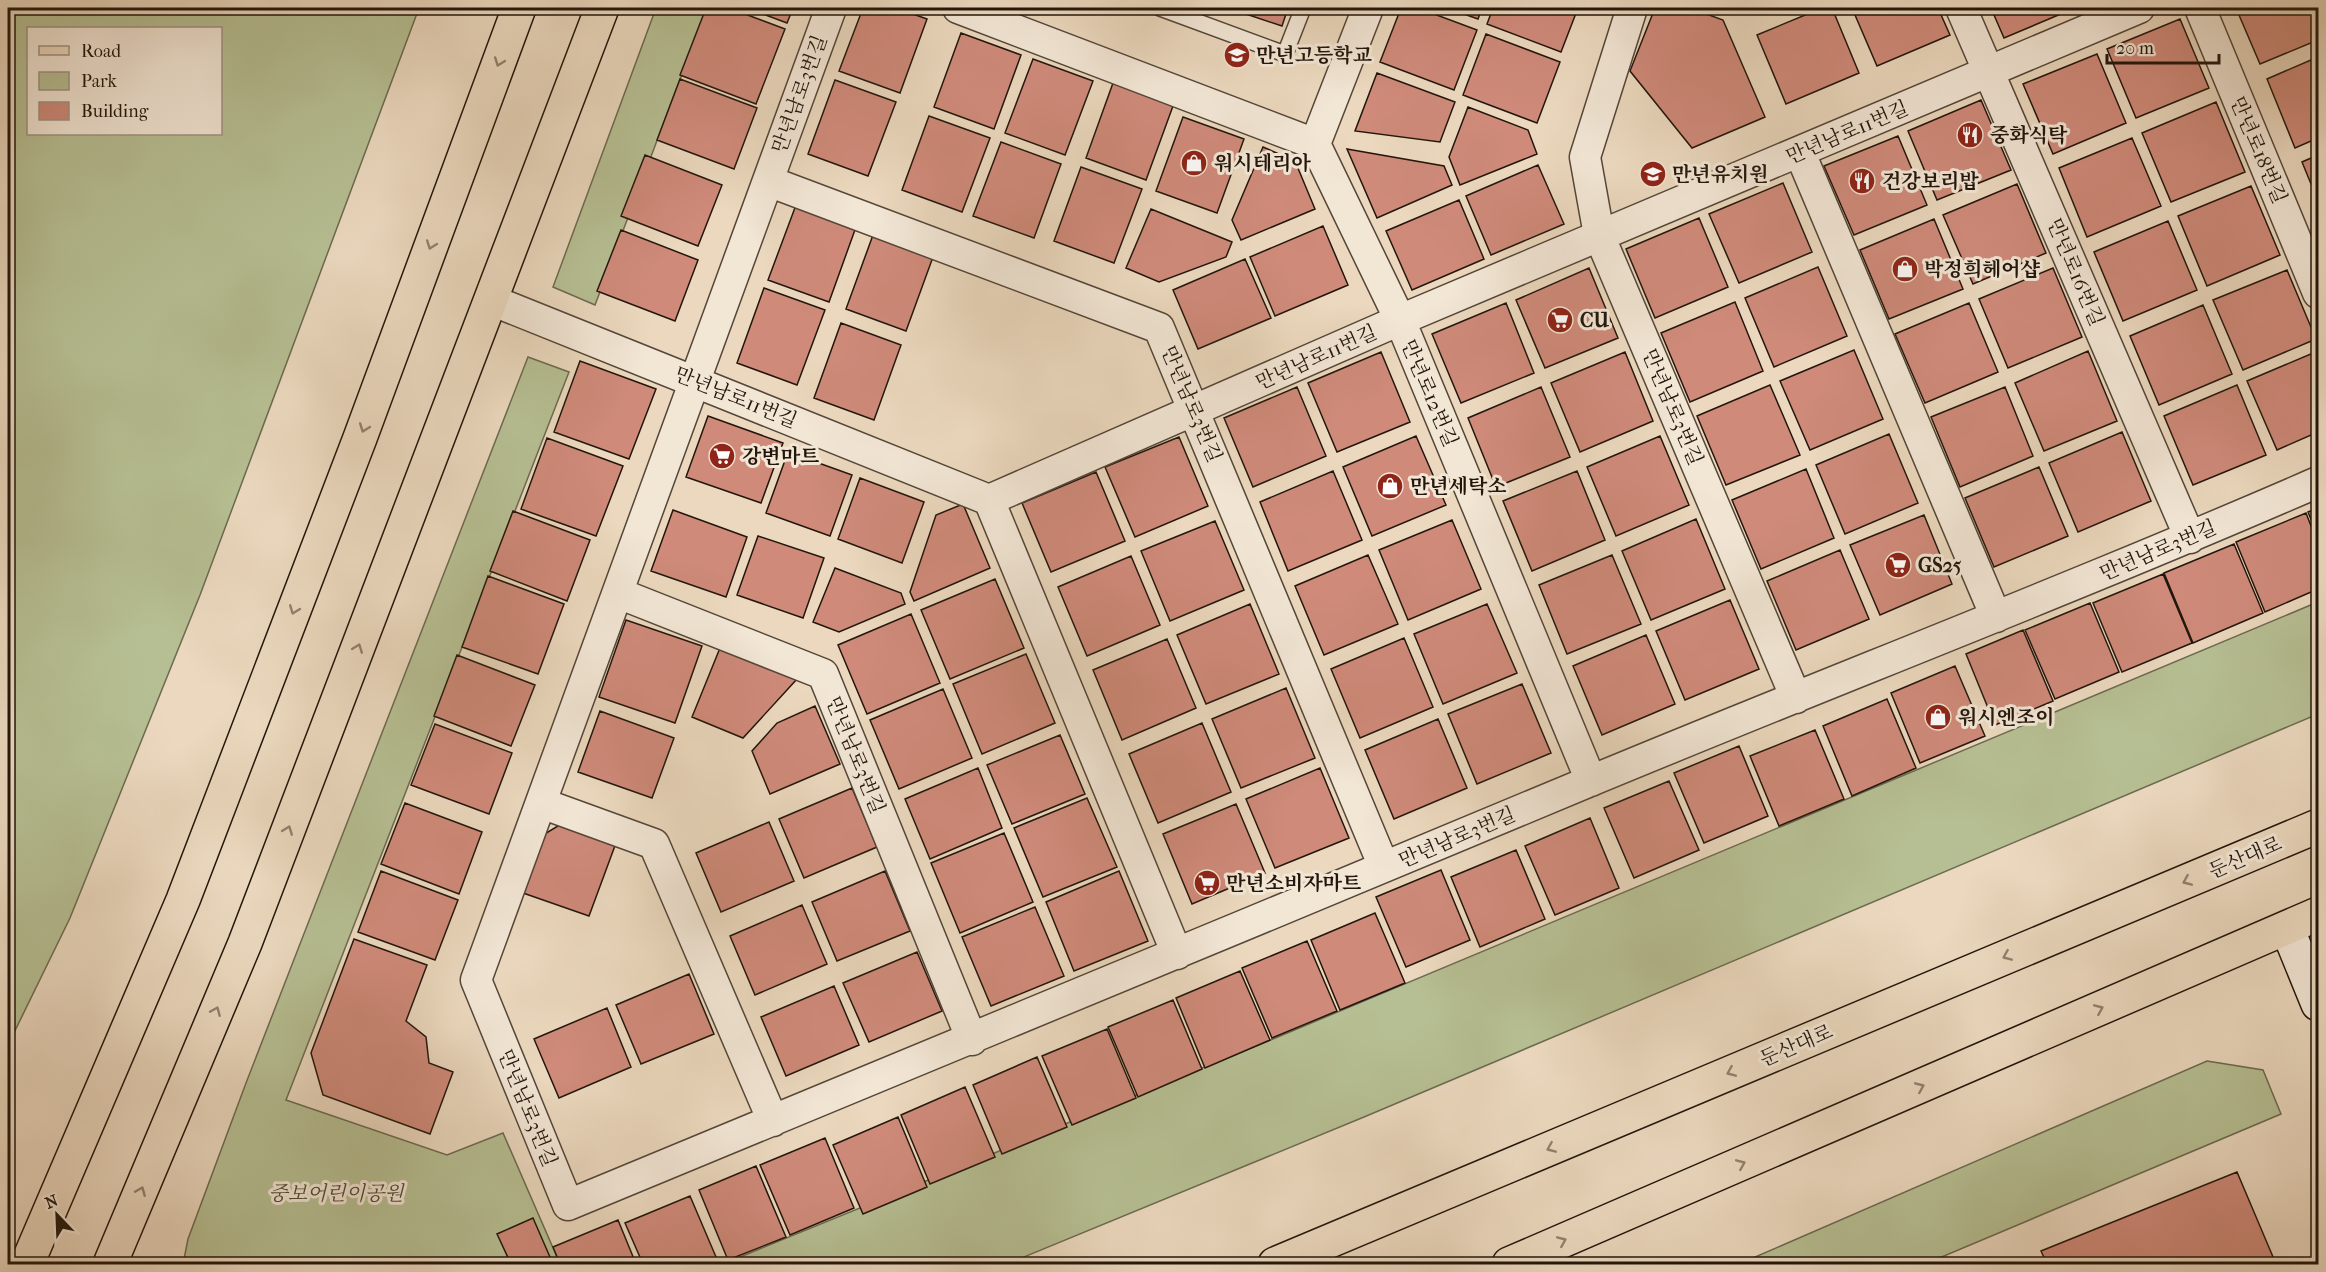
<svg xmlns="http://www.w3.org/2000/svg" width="2326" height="1272" font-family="'IM FELL French Canon','Noto Serif KR',serif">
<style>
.green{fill:#b6bf93;stroke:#6c6a50;stroke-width:1.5;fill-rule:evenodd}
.building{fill:#cf8a7a;stroke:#22160c;stroke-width:1.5}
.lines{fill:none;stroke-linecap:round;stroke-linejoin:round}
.lane-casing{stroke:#544638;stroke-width:18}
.street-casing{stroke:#544638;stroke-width:33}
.secondary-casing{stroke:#22160c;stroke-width:36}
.primary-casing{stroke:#22160c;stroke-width:36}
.lane{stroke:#f2e6d5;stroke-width:15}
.street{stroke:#f2e6d5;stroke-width:30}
.secondary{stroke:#f2e6d5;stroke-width:33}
.primary{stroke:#ebd8be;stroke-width:33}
.oneway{stroke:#91816e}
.labels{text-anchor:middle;stroke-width:6;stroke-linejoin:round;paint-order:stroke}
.poi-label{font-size:20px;font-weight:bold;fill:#22160c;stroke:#f2e6d5;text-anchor:start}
.street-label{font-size:20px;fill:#22160c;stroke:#f2e6d5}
.park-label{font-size:20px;font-style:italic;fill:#4e4934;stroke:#f2e6d5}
</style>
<rect width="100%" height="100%" fill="#ebd8be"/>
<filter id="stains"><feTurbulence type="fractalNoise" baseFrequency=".00333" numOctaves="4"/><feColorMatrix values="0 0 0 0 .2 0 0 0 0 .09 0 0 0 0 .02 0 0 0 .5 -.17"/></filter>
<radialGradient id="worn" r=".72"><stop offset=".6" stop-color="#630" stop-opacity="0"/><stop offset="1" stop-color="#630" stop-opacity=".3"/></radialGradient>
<path class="green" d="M12,8H419L200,595L70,918L8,1045V21ZM220,28V134H28V28Z
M656,8H707L595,305L553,287Z
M528,357L569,372L286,1100L447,1155L503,1133L560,1264H183L188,1239L246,1083Z
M2318,602V714L1364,1117L1007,1264H723L1273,1039Z
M2207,1061L2263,1070L2281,1114L1925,1264H1739Z"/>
<path class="building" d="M706,8H729L785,29L756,104L680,75Z
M747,8H793L787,23Z
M863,8H896L927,19L900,93L839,71Z
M1228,8H1288L1282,26Z
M1401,8H1418L1477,30L1454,90L1380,62Z
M1447,8H1482L1478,19Z
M1493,8H1578L1561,52L1487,24Z
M1655,8H1690L1723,20L1765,117L1692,148L1630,71Z
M1822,8H1832L1859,73L1786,104L1757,35Z
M1852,8H1938L1950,35L1877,66Z
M1991,8H2075L2004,38Z
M2236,8H2318V40L2260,64Z
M2180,19L2209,88L2136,118L2107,49Z
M961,33L1021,55L994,129L934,107Z
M1486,34L1560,62L1537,123L1463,95Z
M2097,54L2126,123L2053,154L2023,84Z
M2318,57V138L2295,148L2267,79Z
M1033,59L1093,81L1065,155L1005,133Z
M1377,73L1455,102L1440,142L1355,131Z
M680,79L757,108L734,169L657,140Z
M835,80L896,102L868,176L808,154Z
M1113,83L1173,106L1146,180L1086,158Z
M1981,100L2011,170L1937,200L1908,131Z
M2216,102L2245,172L2171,202L2142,133Z
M1468,107L1528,130L1537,154L1460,185L1449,157Z
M929,116L990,138L962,212L902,190Z
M1183,117L1244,139L1217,213L1156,191Z
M1898,136L1927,205L1854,235L1824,166Z
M2132,138L2161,206L2087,237L2059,168Z
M1001,142L1061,164L1034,238L973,216Z
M1263,147L1295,161L1315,209L1241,240L1232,220Z
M1347,149L1444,166L1452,185L1377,218Z
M645,155L722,185L698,246L621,216Z
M2318,155V201L2302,162Z
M1538,165L1564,224L1491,255L1466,196Z
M1081,167L1142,189L1114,263L1054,241Z
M1783,183L1812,252L1739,283L1709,214Z
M2017,184L2046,253L1973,284L1943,215Z
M2251,186L2280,255L2207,286L2178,216Z
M1459,200L1484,259L1412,290L1386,231Z
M796,205L856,227L829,302L768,280Z
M1151,209L1232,242L1226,257L1159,282L1126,268Z
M1699,218L1728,287L1655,318L1626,249Z
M1934,219L1963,289L1889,319L1860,250Z
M2168,221L2197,290L2123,321L2094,252Z
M1323,226L1348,285L1275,316L1250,257Z
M621,230L698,260L675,321L597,291Z
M873,235L933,257L906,331L846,309Z
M1245,259L1271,318L1198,349L1173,290Z
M1818,267L1847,336L1774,367L1745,298Z
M1589,268L1618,338L1545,368L1516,300Z
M2053,268L2082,337L2008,368L1979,299Z
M2287,270L2316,339L2243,370L2213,300Z
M764,288L825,310L797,385L737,363Z
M1735,302L1763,371L1690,402L1661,333Z
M1506,303L1534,373L1461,403L1432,334Z
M1969,303L1998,372L1925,403L1895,334Z
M2203,305L2232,374L2159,405L2130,336Z
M841,323L901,345L874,420L814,398Z
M1854,350L1883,419L1810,450L1780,381Z
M2088,351L2117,421L2044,451L2015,383Z
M2318,351V432L2277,450L2247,381Z
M1381,352L1410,422L1337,452L1308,383Z
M1625,352L1653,421L1580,452L1551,383Z
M580,361L656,389L629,459L554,432Z
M1770,385L1800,455L1726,485L1697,416Z
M2237,385L2266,455L2193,485L2164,416Z
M1297,387L1326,456L1253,487L1224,418Z
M1541,387L1570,457L1496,487L1468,418Z
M2005,387L2033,456L1960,487L1931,417Z
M708,416L783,443L761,503L686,477Z
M2122,432L2151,501L2078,532L2049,463Z
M1889,434L1918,503L1845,534L1816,465Z
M1416,436L1446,505L1372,536L1343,467Z
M1660,436L1689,505L1616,536L1587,467Z
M1179,437L1208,506L1135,537L1105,467Z
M547,438L623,466L596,536L521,509Z
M788,452L852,475L830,536L766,513Z
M2039,467L2068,536L1994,567L1965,498Z
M1806,469L1834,538L1761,569L1732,500Z
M1333,471L1362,540L1288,571L1260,502Z
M1577,471L1605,540L1532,571L1503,501Z
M1096,472L1125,541L1051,572L1022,503Z
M860,478L924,502L902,563L838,539Z
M963,504L990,568L914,601L910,592L936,515Z
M2318,508V537L2308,512Z
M673,510L747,537L726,597L651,571Z
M513,511L590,540L567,601L490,571Z
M2306,513L2318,544V589L2265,612L2236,542Z
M1924,515L1952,584L1880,615L1850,545Z
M1696,519L1725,589L1651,620L1622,551Z
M1452,520L1481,589L1408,620L1379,550Z
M1215,521L1244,590L1170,621L1141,551Z
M758,536L824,558L803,618L737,595Z
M2234,544L2263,613L2193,643L2164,573Z
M1840,550L1869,619L1796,650L1767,581Z
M1368,555L1398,624L1324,655L1295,586Z
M1612,555L1641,624L1567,654L1539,585Z
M1131,556L1160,625L1087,656L1058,587Z
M835,568L901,593L905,604L839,632L813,622Z
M2163,574L2192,643L2122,672L2093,603Z
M488,576L564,604L538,674L462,647Z
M995,579L1024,648L950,679L921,610Z
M1730,600L1759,669L1685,700L1656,631Z
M2090,603L2119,672L2055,699L2025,630Z
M1250,604L1279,674L1206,704L1177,635Z
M1487,604L1517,673L1443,704L1414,634Z
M911,614L940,683L867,714L838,645Z
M626,620L702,646L675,723L599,697Z
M2023,630L2053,701L1995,725L1966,654Z
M1646,635L1675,704L1602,735L1573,666Z
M1404,638L1433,707L1360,738L1331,669Z
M1167,639L1196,708L1122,740L1093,670Z
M720,648L797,679L743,738L692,717Z
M1026,654L1055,723L982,754L953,684Z
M457,655L535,685L511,746L434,716Z
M1955,666L1985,736L1920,763L1891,693Z
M1522,684L1551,753L1477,784L1448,714Z
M1286,688L1315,758L1241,788L1212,719Z
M943,689L972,758L899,789L870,720Z
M1887,699L1916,768L1852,796L1823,726Z
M815,706L840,764L770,794L752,751L777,723Z
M600,711L674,738L652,798L578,772Z
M1438,719L1467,788L1394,819L1365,750Z
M1202,723L1231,792L1158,823L1129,754Z
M435,724L512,753L489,814L411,785Z
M1815,730L1844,799L1779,826L1750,756Z
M1060,735L1085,794L1012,824L987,765Z
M1739,746L1768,816L1704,843L1674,773Z
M978,768L1002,828L930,859L905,799Z
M1320,768L1349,838L1275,868L1246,799Z
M1669,781L1699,850L1634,878L1604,808Z
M852,788L877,847L804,878L779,819Z
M1087,798L1117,867L1043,897L1014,828Z
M405,803L482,832L459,894L381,864Z
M1236,804L1265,873L1192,904L1163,834Z
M1590,818L1619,888L1555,915L1525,846Z
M769,822L794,881L721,912L696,853Z
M561,824L616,843L589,916L523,893L543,835Z
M1004,833L1033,902L960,933L931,863Z
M1516,850L1545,919L1480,947L1451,877Z
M1441,870L1470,940L1406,967L1376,897Z
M381,871L458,900L435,960L358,932Z
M885,871L910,931L837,961L812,902Z
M1119,871L1148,941L1074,971L1046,902Z
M802,905L827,964L755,995L730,936Z
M1035,907L1064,976L991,1006L962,937Z
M1375,913L1405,983L1340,1010L1311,940Z
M354,939L427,965L406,1021L426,1037L429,1063L453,1072L430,1134L323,1095L311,1053Z
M1307,941L1337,1011L1272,1038L1242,968Z
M917,952L942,1011L869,1042L843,983Z
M1240,971L1270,1040L1205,1068L1176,998Z
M689,974L714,1034L641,1064L616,1005Z
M834,986L859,1045L786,1076L761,1017Z
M1173,1000L1202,1069L1138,1097L1108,1027Z
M607,1008L631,1067L559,1098L534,1039Z
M1107,1029L1136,1098L1072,1125L1042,1056Z
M1037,1057L1067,1127L1002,1154L973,1085Z
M965,1087L995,1157L930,1184L901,1115Z
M898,1117L927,1187L863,1214L833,1145Z
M825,1138L854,1208L790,1235L760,1165Z
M756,1166L786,1237L728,1260L699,1190Z
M2237,1172L2276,1264H2047L2041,1251Z
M690,1196L719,1264H643L625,1223Z
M533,1218L553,1264H511L497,1234Z
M618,1220L636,1264H560L553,1247Z"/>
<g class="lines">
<defs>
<path id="lane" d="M1160,8L1285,54L1303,8"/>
<path id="street" d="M831,8L476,980L568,1205C909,1066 1248,923 1588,782C1831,681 2077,587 2318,482
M958,8L1315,144
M1368,8L1315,144L1400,320L1591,781
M1632,8L1585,157L1599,235L1796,698
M1961,8L2190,538
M2200,8L2318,293
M1800,153L1996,617
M768,181L1159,328L1384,867
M491,300L989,500L1400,320L2139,8
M989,500L1177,954
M618,593L823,674L972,1040
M541,803L654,844L773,1121"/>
<path id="secondary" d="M2287,928L2318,1004"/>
<path id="primary" d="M27,1264L183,900L360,438L519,8
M110,1264L245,943L602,8
M1275,1264L2318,826
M1509,1264L2318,914"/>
</defs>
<use href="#lane" class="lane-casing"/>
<use href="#street" class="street-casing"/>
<use href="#secondary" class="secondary-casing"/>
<use href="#primary" class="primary-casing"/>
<use href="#lane" class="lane"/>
<use href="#street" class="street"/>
<use href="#secondary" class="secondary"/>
<use href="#primary" class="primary"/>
</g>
<defs><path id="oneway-chevron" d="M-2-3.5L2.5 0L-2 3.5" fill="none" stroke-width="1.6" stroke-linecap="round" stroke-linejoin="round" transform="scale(1.5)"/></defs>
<g class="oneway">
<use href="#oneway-chevron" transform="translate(499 62) rotate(110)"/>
<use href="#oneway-chevron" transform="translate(431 245) rotate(110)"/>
<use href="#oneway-chevron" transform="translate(364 428) rotate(110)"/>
<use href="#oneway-chevron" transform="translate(294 610) rotate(111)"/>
<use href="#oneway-chevron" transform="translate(358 648) rotate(-69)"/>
<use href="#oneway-chevron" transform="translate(288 830) rotate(-69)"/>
<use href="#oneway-chevron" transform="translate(2187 881) rotate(157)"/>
<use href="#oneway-chevron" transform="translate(2007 956) rotate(157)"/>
<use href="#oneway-chevron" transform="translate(2099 1009) rotate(-23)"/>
<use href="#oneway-chevron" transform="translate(216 1011) rotate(-67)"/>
<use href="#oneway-chevron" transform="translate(1731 1072) rotate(157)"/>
<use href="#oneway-chevron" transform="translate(1920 1087) rotate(-23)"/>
<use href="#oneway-chevron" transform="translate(1551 1148) rotate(157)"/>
<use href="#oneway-chevron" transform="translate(1741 1164) rotate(-23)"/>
<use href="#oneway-chevron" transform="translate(141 1191) rotate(-67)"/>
<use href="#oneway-chevron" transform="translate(1562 1241) rotate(-23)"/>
</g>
<defs>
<symbol id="school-disc" viewBox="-11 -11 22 22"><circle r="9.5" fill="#8f2418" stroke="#f2e6d5"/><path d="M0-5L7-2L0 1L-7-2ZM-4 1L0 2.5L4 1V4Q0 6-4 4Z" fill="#fff"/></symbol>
<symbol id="restaurant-disc" viewBox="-11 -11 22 22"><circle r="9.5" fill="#8f2418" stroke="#f2e6d5"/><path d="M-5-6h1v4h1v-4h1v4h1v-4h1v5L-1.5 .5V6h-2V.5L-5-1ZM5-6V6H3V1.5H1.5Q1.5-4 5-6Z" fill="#fff"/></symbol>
<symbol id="shop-disc" viewBox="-11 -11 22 22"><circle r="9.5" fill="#8f2418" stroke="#f2e6d5"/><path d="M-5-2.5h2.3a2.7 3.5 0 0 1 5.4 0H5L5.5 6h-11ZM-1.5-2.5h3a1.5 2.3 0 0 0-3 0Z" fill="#fff"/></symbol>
<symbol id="supermarket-disc" viewBox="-11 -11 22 22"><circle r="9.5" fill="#8f2418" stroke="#f2e6d5"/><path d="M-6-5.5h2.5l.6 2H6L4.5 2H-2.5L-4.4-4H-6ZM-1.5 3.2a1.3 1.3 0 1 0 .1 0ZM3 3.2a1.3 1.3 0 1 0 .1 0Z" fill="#fff"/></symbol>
</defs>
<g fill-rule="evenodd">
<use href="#school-disc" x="1222" y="40" width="30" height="30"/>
<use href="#restaurant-disc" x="1955" y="120" width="30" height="30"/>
<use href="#shop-disc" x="1179" y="148" width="30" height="30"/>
<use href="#school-disc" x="1638" y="159" width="30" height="30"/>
<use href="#restaurant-disc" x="1847" y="166" width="30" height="30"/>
<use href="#shop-disc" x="1890" y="254" width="30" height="30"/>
<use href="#supermarket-disc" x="1545" y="305" width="30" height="30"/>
<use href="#supermarket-disc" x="707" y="441" width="30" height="30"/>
<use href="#shop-disc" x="1375" y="471" width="30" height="30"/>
<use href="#supermarket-disc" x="1883" y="550" width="30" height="30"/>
<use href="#shop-disc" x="1923" y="702" width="30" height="30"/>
<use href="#supermarket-disc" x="1192" y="868" width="30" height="30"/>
</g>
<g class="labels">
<g class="poi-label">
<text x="1256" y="62">만년고등학교</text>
<text x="1990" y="142">중화식탁</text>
<text x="1214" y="170">워시테리아</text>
<text x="1672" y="181">만년유치원</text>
<text x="1882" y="188">건강보리밥</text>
<text x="1924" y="276">박정희헤어샵</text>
<text x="1580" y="327">CU</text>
<text x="742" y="463">강변마트</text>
<text x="1410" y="493">만년세탁소</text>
<text x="1918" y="572">GS25</text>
<text x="1958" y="724">워시엔조이</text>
<text x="1226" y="890">만년소비자마트</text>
</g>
<g class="street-label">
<text transform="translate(799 94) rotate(-70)" y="7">만년남로3번길</text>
<text transform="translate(1847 132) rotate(-23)" y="7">만년남로11번길</text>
<text transform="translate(2259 150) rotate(67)" y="7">만년로18번길</text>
<text transform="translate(2076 272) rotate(67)" y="7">만년로16번길</text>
<text transform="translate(1316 357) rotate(-24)" y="7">만년남로11번길</text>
<text transform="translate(1430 393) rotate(67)" y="7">만년로12번길</text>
<text transform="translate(736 397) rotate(22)" y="7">만년남로11번길</text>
<text transform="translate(1192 404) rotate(67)" y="7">만년남로3번길</text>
<text transform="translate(1673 407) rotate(67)" y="7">만년남로3번길</text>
<text transform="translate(2158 550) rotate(-23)" y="7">만년남로3번길</text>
<text transform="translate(856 755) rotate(68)" y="7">만년남로3번길</text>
<text transform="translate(1457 837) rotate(-23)" y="7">만년남로3번길</text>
<text transform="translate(2245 857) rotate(-23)" y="7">둔산대로</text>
<text transform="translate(1796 1045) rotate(-23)" y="7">둔산대로</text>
<text transform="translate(528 1108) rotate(68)" y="7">만년남로3번길</text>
</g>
<g class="park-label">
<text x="336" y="1200">중보어린이공원</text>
</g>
</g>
<rect width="2326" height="1272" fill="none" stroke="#ebd8be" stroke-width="30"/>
<rect x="9" y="9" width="2308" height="1254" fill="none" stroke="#22160c" stroke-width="3"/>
<rect x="15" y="15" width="2296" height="1242" fill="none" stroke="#22160c" stroke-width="1.5"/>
<rect x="27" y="27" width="195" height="108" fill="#f2e6d5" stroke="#9f9385" stroke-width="1.5"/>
<rect x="39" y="46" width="30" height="9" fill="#ebd8be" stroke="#9f9385" stroke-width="1.5"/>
<text x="81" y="57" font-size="18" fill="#22160c">Road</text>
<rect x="39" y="72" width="30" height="18" fill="#b6bf93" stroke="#9f9385" stroke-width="1.5"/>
<text x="81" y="87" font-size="18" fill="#22160c">Park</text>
<rect x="39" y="102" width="30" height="18" fill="#cf8a7a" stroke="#9f9385" stroke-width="1.5"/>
<text x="81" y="117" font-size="18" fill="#22160c">Building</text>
<g transform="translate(57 1215) rotate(337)" stroke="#f2e6d5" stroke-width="4.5" paint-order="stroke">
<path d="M0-4.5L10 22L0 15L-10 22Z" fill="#22160c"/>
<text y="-9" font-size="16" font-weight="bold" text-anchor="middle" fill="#22160c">N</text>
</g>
<path d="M2107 54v9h112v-9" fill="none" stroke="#22160c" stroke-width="3"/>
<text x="2116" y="54" font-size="18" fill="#22160c" stroke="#f2e6d5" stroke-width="4.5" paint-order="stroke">20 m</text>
<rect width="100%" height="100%" filter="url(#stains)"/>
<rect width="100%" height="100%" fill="url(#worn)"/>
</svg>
